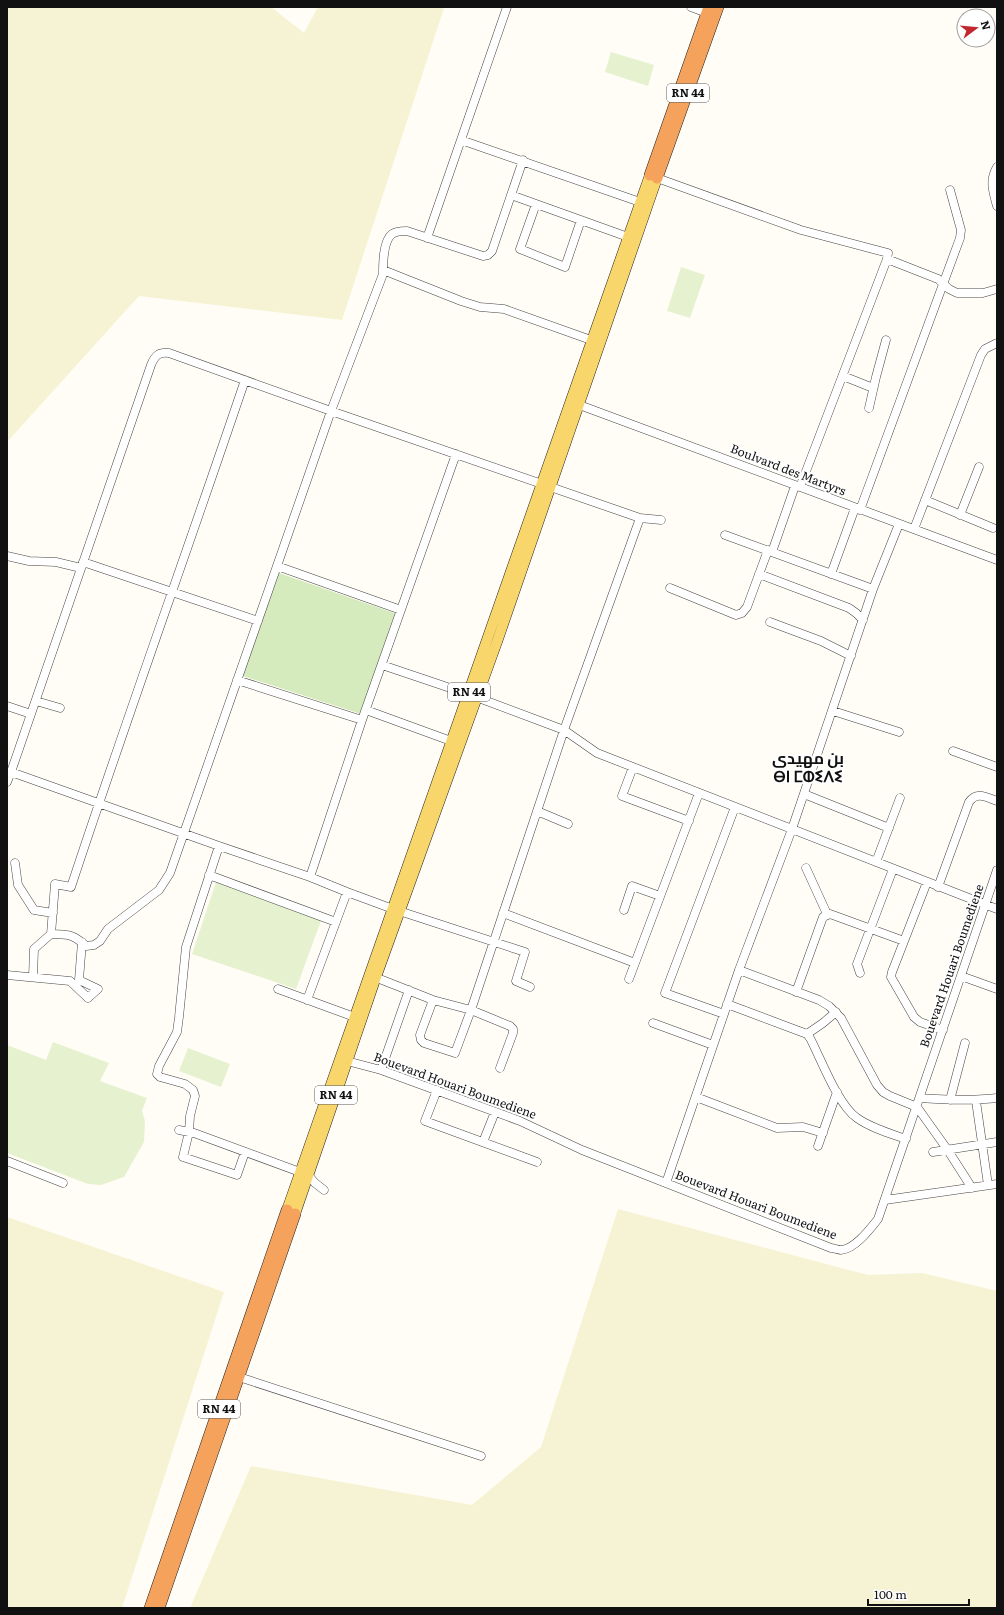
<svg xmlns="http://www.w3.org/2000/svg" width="1004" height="1615" font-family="Literata,Cairo,'Noto Sans Tifinagh',serif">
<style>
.farmland{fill:#f6f3d4}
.green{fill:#d5ebbd}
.pitch{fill:#e6f2cf}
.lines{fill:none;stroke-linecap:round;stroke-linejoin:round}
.minor-casing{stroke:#444;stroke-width:9}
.major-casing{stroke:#222;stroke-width:11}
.highway-casing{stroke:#222;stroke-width:12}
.minor{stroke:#fff;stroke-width:8}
.major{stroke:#f9d66b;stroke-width:10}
.highway{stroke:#f5a25d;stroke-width:11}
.labels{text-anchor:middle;stroke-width:4;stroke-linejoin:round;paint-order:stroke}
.shield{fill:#fff;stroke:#585858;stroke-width:1}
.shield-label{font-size:11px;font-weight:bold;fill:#111}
.street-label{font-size:12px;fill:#111;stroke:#fff}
.district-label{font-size:16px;font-weight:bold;fill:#111;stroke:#fff}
</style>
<rect width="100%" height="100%" fill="#fffdf5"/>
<path class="farmland" d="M7,7H271L304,33L318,7L444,8L342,320L139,296L7,442Z
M618,1209L868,1275L922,1273L997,1291V1608H190L251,1466L472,1505L541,1447Z
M7,1217L224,1292L122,1608H7Z"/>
<path class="green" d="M279,573L397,614L361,714L243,676Z"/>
<path class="pitch" d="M611,52L654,65L648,86L605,72Z
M681,267L705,275L690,318L667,311Z
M216,882L322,918L296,989L192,954Z
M53,1042L109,1063L100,1081L147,1098L142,1111L145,1121L144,1142L124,1177L101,1185L88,1184L7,1153V1045L46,1060Z
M188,1048L230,1064L221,1087L179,1071Z"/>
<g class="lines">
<defs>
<path id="minor" d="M691,7L707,13
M461,140L640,202
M997,167C989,180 993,192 997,206
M657,178L801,230L888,253L887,259L800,487
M511,195L628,237
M536,204L520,249L565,267L581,220
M427,238L507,7
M887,259L938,279L949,289L957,293H983L997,289
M383,270L461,301L480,307L504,309L591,340
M843,376L873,388
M574,403L997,560
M869,408L876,377L886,340
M925,500L993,528
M860,510L960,238L961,230L950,190
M960,515L979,467
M914,529L981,355L985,349L997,343
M725,535L873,589
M772,552L795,486
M7,556L29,561L56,562L81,568
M83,562L258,621
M277,566L401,610
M759,574L849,608L856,613L863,620
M831,574L855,508
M670,588L736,615L742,613L747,607L768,550
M770,622L821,641L851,656
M382,665L468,694L564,730L597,753L997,909
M237,680L362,720
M36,701L60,708
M7,706L31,714
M366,710L451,741
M833,711L899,732
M953,751L997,767
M633,767L622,796L689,821
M7,782L11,772
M804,794L889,828
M537,811L568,824
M219,846L186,947L179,1017L177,1032L159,1066L157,1074L160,1077L185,1084L193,1090L195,1096L190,1116L189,1132L183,1157L237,1175L245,1152
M876,862L900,798
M15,863L18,885L34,910L53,913
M806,868L827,914
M209,875L336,922
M310,877L362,720L456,454
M927,882L892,972L891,977L914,1017L920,1022L943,1030
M938,887L969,802C977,791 986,797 997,801
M624,910L632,886L660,896
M503,913L635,963
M51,934L55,884L71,887C127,717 188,549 245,380
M739,970L819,1000L829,1006L841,1018L877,1085L883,1092L890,1096L917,1107L947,1149L972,1188
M860,973L857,964L893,869
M7,975L70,981L88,998L98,989L79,980L82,942
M372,976L433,1000L471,1010L510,1026L513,1029V1033L500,1068
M961,976L997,989
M33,977L34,949L51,934C68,935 72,933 86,946L94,945L100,941L108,929L159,890L170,873L331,411L383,274C383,264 383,241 392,234C396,231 403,231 407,231L483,256L488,255L492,251L523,160
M629,979L699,793
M530,987L516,981L525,952L393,909L347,892L310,877L219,846L11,772L151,365C155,355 159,352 169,353L331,411L640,518L661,520
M278,989L360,1019
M796,992L823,917L830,914L904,941
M307,1000L347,892
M433,1000L420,1035L421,1040L424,1043L455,1053L471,1010L564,730L640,518
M727,1004L807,1034L810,1038C821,1059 838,1105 857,1118C871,1128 889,1133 906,1139
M724,1014L665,993L735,807
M653,1023L713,1045
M807,1034L823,1023L836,1012
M343,1060L381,1070L520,1121L582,1150L831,1248C834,1248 838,1250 841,1250C855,1249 870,1229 878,1219L997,870
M381,1070L409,990
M437,1090L425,1121L537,1162
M696,1097L777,1128L803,1127L823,1133
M920,1098C946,1100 971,1101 997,1098
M950,1100L965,1043
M976,1101L988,1185
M179,1130L194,1133L308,1175L315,1183L324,1190
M483,1142L495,1112
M818,1146L837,1092
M933,1152L997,1142
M7,1161L63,1183
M666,1183L739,970L792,829L873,589L899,524
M885,1200L997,1184
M239,1377L481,1456"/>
<path id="major" d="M287,1210L650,175
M295,1214L376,977L498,639L657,178"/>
<path id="highway" d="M650,175L709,7
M657,178L718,7
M150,1608L287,1210
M159,1608L295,1214"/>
</defs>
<use href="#minor" class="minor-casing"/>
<use href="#major" class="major-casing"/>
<use href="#highway" class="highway-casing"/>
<use href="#minor" class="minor"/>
<use href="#major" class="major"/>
<use href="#highway" class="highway"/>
</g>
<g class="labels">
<g class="shield">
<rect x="667" y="84" width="42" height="18" rx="3"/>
<rect x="448" y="683" width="42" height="18" rx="3"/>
<rect x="315" y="1086" width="42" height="18" rx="3"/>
<rect x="198" y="1400" width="42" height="18" rx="3"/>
</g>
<g class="shield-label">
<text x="688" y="97">RN 44</text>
<text x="469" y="696">RN 44</text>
<text x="336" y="1099">RN 44</text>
<text x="219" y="1413">RN 44</text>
</g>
<g class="street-label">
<text transform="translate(788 470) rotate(21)" y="4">Boulvard des Martyrs</text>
<text transform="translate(952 966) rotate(-71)" y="4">Bouevard Houari Boumediene</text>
<text transform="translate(455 1086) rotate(20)" y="4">Bouevard Houari Boumediene</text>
<text transform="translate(756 1205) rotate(21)" y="4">Bouevard Houari Boumediene</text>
</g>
<g class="district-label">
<text x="808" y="764">بن مهيدي<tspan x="808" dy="18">ⴱⵏ ⵎⵀⵉⴷⵉ</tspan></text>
</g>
</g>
<rect width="1004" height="1615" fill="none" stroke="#111111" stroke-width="16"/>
<g transform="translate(976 28) rotate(74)"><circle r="19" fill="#ffffff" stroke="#a0a0a0"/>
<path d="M0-3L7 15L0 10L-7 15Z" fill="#c4262e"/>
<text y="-6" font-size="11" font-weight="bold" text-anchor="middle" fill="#111111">N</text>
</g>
<path d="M868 1599v6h101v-6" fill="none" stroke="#111111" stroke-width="2"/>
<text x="874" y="1599" font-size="12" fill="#111111" stroke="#ffffff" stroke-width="3" paint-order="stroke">100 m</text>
</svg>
